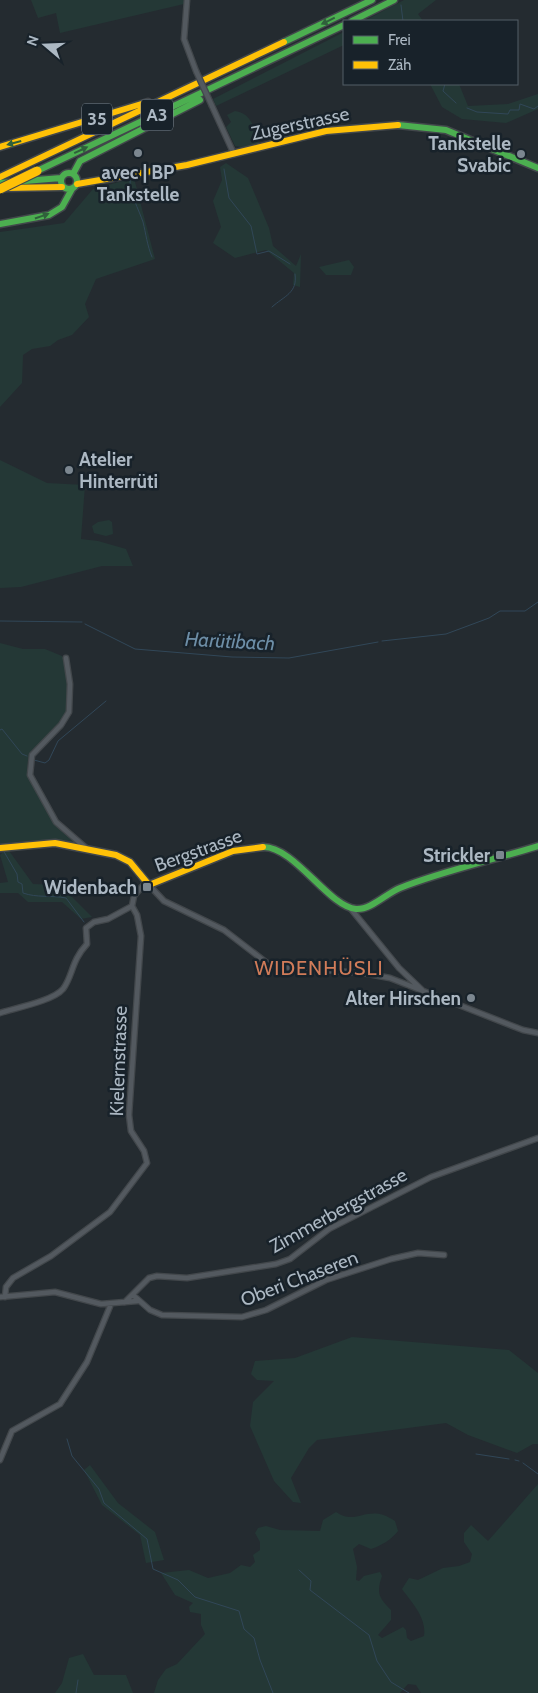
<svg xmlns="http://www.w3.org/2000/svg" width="538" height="1693" font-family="Cabin,sans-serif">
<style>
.green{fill:#243836}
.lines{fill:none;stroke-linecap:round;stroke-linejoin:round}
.stream{stroke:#314758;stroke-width:1}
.street-casing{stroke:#42474b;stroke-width:7}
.fast-casing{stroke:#42474b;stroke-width:9}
.slow-casing{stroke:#42474b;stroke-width:9}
.street{stroke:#53595f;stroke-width:4.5}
.fast{stroke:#4caf50;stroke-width:6}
.slow{stroke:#ffc107;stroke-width:6}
.street-bridge-casing{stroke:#42474b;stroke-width:7;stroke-linecap:butt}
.slow-bridge-casing{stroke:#40474c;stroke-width:11;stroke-linecap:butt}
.street-bridge{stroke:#53595f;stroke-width:4.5}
.slow-bridge{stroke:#ffc107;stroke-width:9}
.oneway{fill:#2f613b}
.poi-dot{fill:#7c8790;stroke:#18222a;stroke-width:2}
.labels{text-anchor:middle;stroke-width:5;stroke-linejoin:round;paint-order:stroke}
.shield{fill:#18222a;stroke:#808b95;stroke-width:1}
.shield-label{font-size:18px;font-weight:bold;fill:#acb8c3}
.street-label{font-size:19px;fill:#acb8c3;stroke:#18222a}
.poi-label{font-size:19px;font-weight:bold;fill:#acb8c3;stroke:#18222a;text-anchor:end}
.water-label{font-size:20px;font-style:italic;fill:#6d8ea7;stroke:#18222a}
.neighbourhood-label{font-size:20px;letter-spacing:1px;fill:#d17c59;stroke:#18222a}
</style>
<rect width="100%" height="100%" fill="#242b30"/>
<path class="green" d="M31,0H184V4L60,33L56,13L38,18Z
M404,0H436L418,14L423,21H364Z
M344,32V45L216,106L213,99Z
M430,84H459L468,106L508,104L538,94V109L506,123L462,119L442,107Z
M235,111C252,113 255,130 260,145L248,148L235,146L226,127L231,122L227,115Z
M226,163L248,178L269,228L273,246L296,266L301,254L300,287L293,285L294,273L266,250L235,258L213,243L221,227L213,201L222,180L220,167Z
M134,178L155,259L96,279L85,304L89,317L72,335L58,340L50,346L32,349L23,355L22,383L0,407V232L64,223L93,189Z
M349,260L354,267L351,275H326L319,267Z
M0,460L47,483L85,485L81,539L98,541L126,549L133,566H102L21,587L0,588Z
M109,520L112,522L113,534L106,536L94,533L92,526L98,522Z
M0,643L23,649H45L62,656L65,661L68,679V711L61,723L31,751L28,760L27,775L52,821L78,844C51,839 27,840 0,844Z
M7,848L33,884L60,885L92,917L81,919L62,902H28L18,893H0V883L8,882L0,855Z
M352,1337L509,1350L538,1373V1444H533L517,1453L468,1435L446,1423L317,1440L309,1448L291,1478L301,1503L293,1502L274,1481L250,1426L253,1402L274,1381L257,1380L251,1374L255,1361L295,1358Z
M90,1465L118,1503L155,1532L164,1560L146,1563L140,1535L102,1505L84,1470Z
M538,1484V1693H421L416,1685L408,1684L400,1693H154L158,1680L166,1669L177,1664L205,1634L201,1625V1614L190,1612L189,1607L193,1603L175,1595L161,1573L189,1570L208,1578L230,1573L241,1565L250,1567L255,1562L253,1555L260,1550V1542L255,1533L258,1528L266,1526L280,1530L320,1531L323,1520L336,1512C358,1527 367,1502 395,1521L398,1531C392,1539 381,1546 371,1549L359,1544L353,1549L357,1567L356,1580L359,1581L364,1576L380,1572L382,1576C376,1593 379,1598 391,1610V1620L378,1635L382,1638L403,1627L406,1630L407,1638L411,1641L424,1636C427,1618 412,1603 402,1589L409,1578L418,1580L443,1568L459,1566L470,1562L472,1554L464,1542V1533L471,1525L488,1541Z
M83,1654L94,1675H126L133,1693H55L62,1683L69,1658Z"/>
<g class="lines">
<path class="stream" d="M401,5L403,21
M445,84L443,91L456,103
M467,108L477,112L508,114L510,110H519L520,104L534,109L538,106
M224,169L229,198L251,226L257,254L269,251L290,264
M130,180C129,192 139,210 143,222C146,234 147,245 152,257
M272,307C284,296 298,293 295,274
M0,621L82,622
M85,624L135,649L232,657L289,658L378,642
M382,641L446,634L489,618L500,611H525L538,602
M0,730L2,729L22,754L27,756
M34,760L45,763L49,760L58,741L106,701
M3,850L17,874L18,882L22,884L23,893C37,898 51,895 66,898L84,922
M67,1439L72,1456L99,1489L104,1503L147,1539L153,1569L178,1580L195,1597L239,1611L244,1629L254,1638L260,1660L273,1693
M476,1454L509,1459
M515,1460L519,1461
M523,1463L538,1474
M299,1570L311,1581L310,1590L369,1635L377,1661L391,1682L409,1693
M76,1693L78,1680"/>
<defs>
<path id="street" d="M187,0L184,39L196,71
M212,106L234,154
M66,658L70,684L69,712L61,725L32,755L30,775L56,822L86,848
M149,885L164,901L224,930L267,963L281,967L363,973L390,978L523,1030L538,1033
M351,909L399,968L422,990
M0,1013C15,1008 53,1001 63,989C73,976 71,961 87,944L86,928L94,922L108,919L132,906
M133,1295L150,1310L162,1315L242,1317L266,1310L326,1280L391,1259L418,1253L444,1255
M0,1297L55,1292L101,1304L137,1301
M5,1297L6,1287L13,1278L51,1256L110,1212L147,1163L144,1151L131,1131L129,1115L141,936L137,915L132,906L134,896L146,882
M125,1302L149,1278L157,1276L187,1278L276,1264L290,1259L329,1229L431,1177L538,1138
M0,1460L12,1431L60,1404L87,1362L111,1304"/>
<path id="fast" d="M352,21L394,0
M284,42L372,0
M398,125L446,130L538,168
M37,171L344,25
M61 181a8 8 0 1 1 16 0a8 8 0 1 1-16 0Z
M73,174L80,161L200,100
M0,183L61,178
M0,224L49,215L62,207L72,189
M263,847C294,846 329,907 356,909C371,910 387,893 400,888C443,871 493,860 538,846"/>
<path id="slow" d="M0,147L148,102
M0,177L284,42
M77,184L187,165L326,131L398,125
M6,188L62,187
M0,848L55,843L116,855L130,862L149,885L233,851L263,847"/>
</defs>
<use href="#street" class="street-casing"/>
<use href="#fast" class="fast-casing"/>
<use href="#slow" class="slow-casing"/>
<use href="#street" class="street"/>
<use href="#fast" class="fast"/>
<use href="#slow" class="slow"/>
<defs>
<path id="street-bridge" d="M196,71L212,106"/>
<path id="slow-bridge" d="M0,189L37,171"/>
</defs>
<use href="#street-bridge" class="street-bridge-casing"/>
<use href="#slow-bridge" class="slow-bridge-casing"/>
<use href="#street-bridge" class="street-bridge"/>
<use href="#slow-bridge" class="slow-bridge"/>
</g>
<defs><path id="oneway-solid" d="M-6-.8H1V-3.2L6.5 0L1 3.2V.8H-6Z" transform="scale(1.25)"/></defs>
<g class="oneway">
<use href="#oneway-solid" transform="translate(328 21) rotate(154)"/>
<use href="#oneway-solid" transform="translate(14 143) rotate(165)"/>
<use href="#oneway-solid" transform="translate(81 150) rotate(-25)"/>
<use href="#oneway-solid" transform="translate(42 216) rotate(-19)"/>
</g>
<g class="poi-dot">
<circle cx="138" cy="153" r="5"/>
<circle cx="521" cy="154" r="5"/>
<circle cx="69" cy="470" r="5"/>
<rect x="495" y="850" width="10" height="10" rx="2.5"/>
<rect x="142" y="882" width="10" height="10" rx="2.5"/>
<circle cx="471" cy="998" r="5"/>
</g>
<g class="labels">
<g class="shield">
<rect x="141" y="99.5" width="32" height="31" rx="4"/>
<rect x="82" y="103.5" width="30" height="31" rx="4"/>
</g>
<g class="shield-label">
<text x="157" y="121">A3</text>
<text x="97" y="125">35</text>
</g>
<g class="street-label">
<text transform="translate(300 123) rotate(-12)" y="7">Zugerstrasse</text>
<text transform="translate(198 850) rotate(-20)" y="7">Bergstrasse</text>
<text transform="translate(118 1061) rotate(-88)" y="7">Kielernstrasse</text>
<text transform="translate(338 1210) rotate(-29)" y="7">Zimmerbergstrasse</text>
<text transform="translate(299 1278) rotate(-21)" y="7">Oberi Chaseren</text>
</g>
<g class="poi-label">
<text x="511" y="150">Tankstelle<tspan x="511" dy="22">Svabic</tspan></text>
<text x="138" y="179" text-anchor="middle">avec | BP<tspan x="138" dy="22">Tankstelle</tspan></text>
<text x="79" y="466" text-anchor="start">Atelier<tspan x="79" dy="22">Hinterrüti</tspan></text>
<text x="490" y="862">Strickler</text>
<text x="137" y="894">Widenbach</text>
<text x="461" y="1005">Alter Hirschen</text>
</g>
<g class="water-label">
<text transform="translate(230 641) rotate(3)" y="7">Harütibach</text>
</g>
<g class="neighbourhood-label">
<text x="319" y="975">WIDENHÜSLI</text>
</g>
</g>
<rect x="343" y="20" width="175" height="65" fill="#18222a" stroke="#535e67"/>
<rect x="353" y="36" width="25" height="8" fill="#4caf50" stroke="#535e67"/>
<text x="388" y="45" font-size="15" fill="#acb8c3">Frei</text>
<rect x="353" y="61" width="25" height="8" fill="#ffc107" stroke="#535e67"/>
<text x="388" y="70" font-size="15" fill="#acb8c3">Zäh</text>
<g transform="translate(45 45) rotate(289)" stroke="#18222a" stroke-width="4" paint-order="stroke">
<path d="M0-4L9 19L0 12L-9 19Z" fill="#acb8c3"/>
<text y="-8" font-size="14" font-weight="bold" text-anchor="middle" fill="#acb8c3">N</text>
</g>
</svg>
